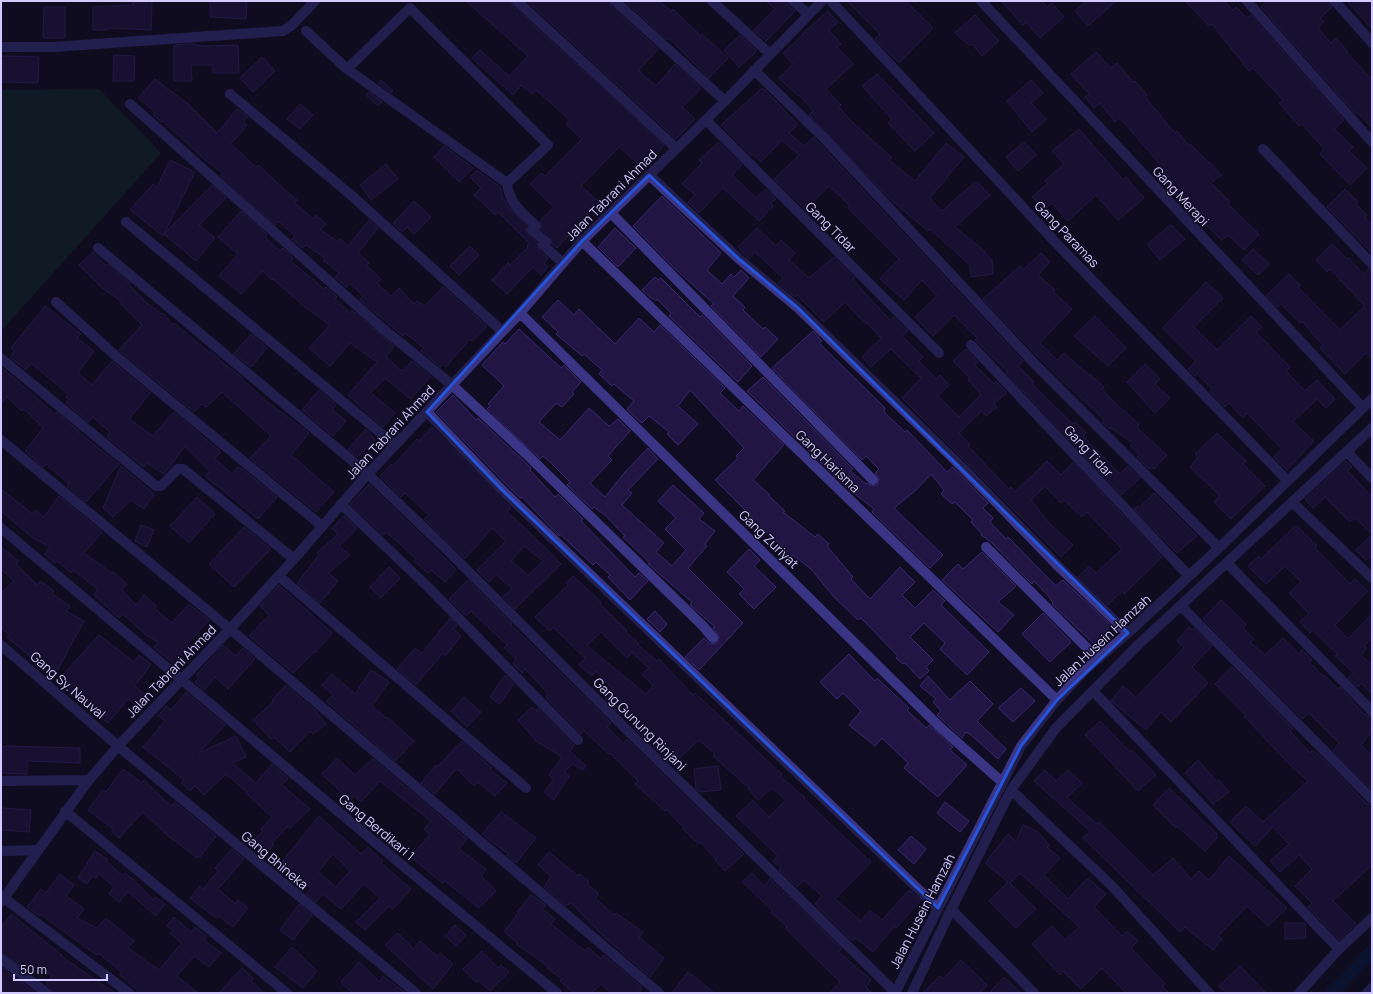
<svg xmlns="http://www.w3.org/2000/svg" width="1373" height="994" font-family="Manrope,sans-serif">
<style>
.green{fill:#0e2b2b}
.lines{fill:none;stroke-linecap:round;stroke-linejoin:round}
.canal{stroke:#06193f;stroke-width:13}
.building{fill:#211643;stroke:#382770;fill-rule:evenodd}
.minor{stroke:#393483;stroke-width:10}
.marked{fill:none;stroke:#2654da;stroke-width:3;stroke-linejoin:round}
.labels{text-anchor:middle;stroke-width:3;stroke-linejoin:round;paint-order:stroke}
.street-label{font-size:13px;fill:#d3cbff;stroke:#100c21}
</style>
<rect width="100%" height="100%" fill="#100c21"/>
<path class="green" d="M99,89L161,153L1,331V90Z"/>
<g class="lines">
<path class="canal" d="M1332,993L1372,951"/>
</g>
<path class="building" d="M133,1H152L151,30L107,28V30H93V7L133,5Z
M210,1H247L246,19L210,17Z
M466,1H511L513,6L664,145L643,168L619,147L581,186L599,202L557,248L552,244L550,237L541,229L542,225L540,221L554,207L530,184L542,173L545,176L582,139L566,124L570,120L536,90L532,94L521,85L513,95L472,58L480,50L509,76L528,56Z
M527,1H609L611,6L658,49L639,70L641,73L656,86L675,64L701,88L682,107L695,119L676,139Z
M625,1H659L671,11L673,9L701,36L702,34L728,58L709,78L669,38L667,40Z
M766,1H787L788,6L795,11L766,41L754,30L775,9Z
M847,1H906L933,28L899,63L875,39L880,34Z
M1001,1H1041L1047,7L1052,3L1064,17L1040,38L1026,22L1023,25Z
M1086,1H1116L1088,26L1075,11Z
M1185,1H1224L1233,10L1236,7L1247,18L1251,15L1344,120L1334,129L1353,147L1349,151L1367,168L1350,185L1320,154L1324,149L1302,124L1299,126L1279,103L1283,100L1253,68L1249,71L1212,24L1209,26Z
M1268,1H1329L1332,7L1320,18L1324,22L1318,28L1331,43L1336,38L1348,52L1347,53L1372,80V128L1359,114L1354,112L1261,7Z
M1347,1H1372V29Z
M44,7H65V38H43Z
M828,11L838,22L829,30L841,44L837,47L853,64L826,89L841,105L839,107L849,119L892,158L889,160L915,181L946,143L964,157L930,198L942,211L976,181L990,195L955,227L981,248L992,260L993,274L971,277L970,265L930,229L928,231L890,199L809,115L813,111L799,95L798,96L779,78L793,64L783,53L803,35L802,34Z
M975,15L999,41L982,56L972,44L970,46L955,33Z
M740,35L757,51L739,67L724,50Z
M191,44L203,46L238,45L239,73H213V65H191L192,81H174V45Z
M1096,52L1111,68L1117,63L1133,82L1135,81L1147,95L1145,97L1175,133L1177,131L1189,146L1190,144L1209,163L1210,162L1221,175L1211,183L1230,202L1228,204L1259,234L1244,250L1228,235L1222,240L1185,206L1165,183L1170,179L1164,169L1120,118L1115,122L1100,103L1094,108L1085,97L1089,94L1071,74Z
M114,55L135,56L134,81H113Z
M1,56L39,57L38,83L1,82Z
M262,57L275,71L253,92L240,78Z
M877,74L934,133L915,151L888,123L892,119L862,86Z
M155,79L188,104L217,133L237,109L248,117L243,122L247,125L231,144L256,167L258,165L285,190L297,200L295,203L313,219L316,215L326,224L321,230L338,242L340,239L348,246L369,220L378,228L358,253L369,263L366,265L381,279L377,283L391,296L399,288L414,304L417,301L425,306L443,287L487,326L472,341L470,339L446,367L443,364L440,367L421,351L424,348L405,333L403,336L360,300L363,296L350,283L346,287L335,277L339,273L323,260L325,258L306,245L302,248L292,239L295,236L278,221L275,225L224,179L220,175L223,173L205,160L163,121L162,122L153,115L155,112L138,98Z
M381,80L393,91L391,93L378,83Z
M1031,80L1043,93L1031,103L1046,119L1032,132L1007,101Z
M761,89H764L776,101L798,125L789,133L804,146L814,137L818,142L1023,361L1018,366L1034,382L1032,384L1073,424L1075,422L1086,433L1083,436L1120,474L1128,466L1140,478L1121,495L1006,373L1008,372L975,340L977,338L954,315L933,336L915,317L937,296L922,280L904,300L880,279L899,259L848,208L850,206L829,186L805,209L774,179L799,155L782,140L761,162L753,154L751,156L721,125Z
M369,92L382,102L378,106L366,95Z
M300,104L313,115L300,129L287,119Z
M1079,129L1123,180L1126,177L1144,198L1118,220L1096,195L1068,221L1052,203L1044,210L1032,197L1048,183L1045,181L1064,164L1052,151Z
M719,142L742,165L732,175L756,198L766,189L776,199L771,203L773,206L759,221L723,188L699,213L688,202L695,195L682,184L702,163L699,160Z
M1024,142L1036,155L1018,171L1006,157Z
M444,146L473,168L459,182L434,157Z
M170,160L195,172L163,236L130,210L153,184L157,187Z
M386,164L398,179L371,200L360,185Z
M477,170L501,188L502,196L508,206L527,226L526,232L537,243L539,250L548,258L544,263L548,267L541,275L533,267L507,294L492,280L508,263L510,265L528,247L527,245L529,243L498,212L495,215L474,195L481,188L470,177Z
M212,185L226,198L199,225L215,238L196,261L164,234Z
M1345,189L1358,202L1356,204L1367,215L1365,218L1372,225V253L1327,207Z
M662,196L721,253L707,270L722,284L731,274L734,277L741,270L749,278L733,296L745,307L743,310L763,329L765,327L778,339L761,357L711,306L714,304L673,267L633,226Z
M414,201L431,217L414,234L407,227L402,232L393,223Z
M241,211L267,234L265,237L280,251L283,248L293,258L291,261L324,289L326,287L337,297L335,299L350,313L352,310L394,346L386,357L402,371L412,361L431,376L411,399L385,378L371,393L395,413L383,427L348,395L377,362L350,343L330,366L309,348L330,325L306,308L273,279L272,280L262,271L242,294L219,276L238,254L218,237Z
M1171,225L1185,239L1160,260L1147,244Z
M615,228L636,248L618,267L598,247Z
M757,228L776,246L781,240L795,253L789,260L809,278L834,257L855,278L853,280L890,320L894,317L908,331L902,336L923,357L919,361L936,379L940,375L949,385L938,396L959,417L981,394L968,380L970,378L953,361L966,349L978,362L975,365L994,384L996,381L1007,393L994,403L997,407L986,416L982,411L959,433L970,445L968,446L1009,489L1011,487L1015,492L1047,461L1061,475L1073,462L1162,557L1124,594L1122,591L1108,605L1078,577L1089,566L1096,573L1122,549L1087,512L1082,517L1064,500L1061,503L1045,486L1031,500L1048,522L1073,545L1061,557L902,398L921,378L891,349L871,367L862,357L881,338L867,323L866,324L845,302L824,322L797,295L795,297L778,283L783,278L755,252L749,259L738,247Z
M1332,244L1346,258H1349L1363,274L1368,269L1372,270V359L1366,353L1345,374L1320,348L1323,346L1302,321L1300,323L1281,304L1277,307L1266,296L1289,274L1300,285L1298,287L1340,330L1365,306L1330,269L1327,272L1316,260Z
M470,246L479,255L459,275L450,266Z
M1253,249L1269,264L1258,275L1242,260Z
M93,252L106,266L108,264L130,283L129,285L147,303L162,314L163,313L173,325L174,323L210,353L211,351L224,364L242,377L241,378L266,401L309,433L291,455L334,492L316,512L250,458L271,436L222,392L206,407L202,404L194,412L120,351L119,350L142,325L121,304L122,302L101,287L79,265Z
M1041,253L1050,262L1038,275L1055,290L1053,292L1072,309L1040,343L1057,360L1064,353L1089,375L1090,374L1104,387L1102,389L1115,403L1139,424L1137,428L1167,455L1154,469L1152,467L1149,469L1137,457L1139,454L1130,446L1133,443L1111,428L1110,429L1102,422L1104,420L1038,357L983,299L1020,266L1023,270Z
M655,277L658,280L661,278L700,317L702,315L752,366L738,382L669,316L671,313L657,299L656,301L653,298L652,299L642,290Z
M1206,282L1223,298L1194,327L1217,350L1251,316L1262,327L1256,332L1290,367L1286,371L1305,391L1317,380L1335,399L1326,408L1317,399L1293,422L1314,441L1287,470L1274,457L1282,449L1247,413L1243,418L1229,403L1225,407L1210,392L1212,389L1197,374L1195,376L1188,369L1196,361L1163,328Z
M558,300L574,315L579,309L615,344L639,318L654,332L660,325L725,388L720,393L739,411L743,406L784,445L753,480L770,495L769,496L785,511L783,512L815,537L818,534L829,544L827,546L853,577L851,579L870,599L900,567L915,582L902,595L915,608L933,590L945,601L941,605L989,652L967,675L940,649L945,643L924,623L910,637L933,660L926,667L929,671L920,679L905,663L903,664L896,658L898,656L861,618L858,620L833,596L811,569L793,555L790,558L780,549L782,546L753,520L754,519L715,480L738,458L736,456L744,448L690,390L678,406L698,424L678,445L667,434L669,432L649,416L642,423L639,421L627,409L634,401L614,384L612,386L599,374L602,370L584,354L582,356L556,334L558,332L542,317Z
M45,306L81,334L77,338L94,351L78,373L92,385L112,361L150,393L129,419L153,436L174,412L221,452L214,458L232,474L238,467L241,468L277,497L258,519L205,476L210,471L185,446L164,474L147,463L144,467L107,437L110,432L93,417L88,422L66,403L69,399L66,397L68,394L50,379L31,363L26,370L10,357L15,351L11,348Z
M1095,316L1126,348L1108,366L1074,336Z
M519,329L561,368L564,365L581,382L572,392L574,394L562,407L556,403L539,422L560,440L589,408L609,426L618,419L630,431L608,456L612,460L590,483L605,497L625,472L648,448L658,459L628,490L632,493L622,505L664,543L656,552L672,566L686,550L665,529L676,518L658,501L673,485L704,513L699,519L715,531L705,544L707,546L688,568L743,623L699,670L685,657L704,638L710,644L717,643L719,637L713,628L715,627L690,605L692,602L648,564L650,563L623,537L625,536L606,516L594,507L592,509L567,485L570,482L551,463L543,456L540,459L487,409L490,406L488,404L504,386L482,365L503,342L505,344Z
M813,331L822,341L819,343L885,408L884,412L905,432L907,430L947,472L953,467L988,503L983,508L993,518L990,522L1006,539L1008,537L1056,586L1063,580L1111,625L1094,644L1052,604L1053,603L1050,598L1034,581L1032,584L991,542L981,535L982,534L971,522L973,520L955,502L952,504L941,494L944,490L931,474L916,490L894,508L943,555L930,568L872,512L874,509L846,487L747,391L763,377L853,469L850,471L866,484L867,483L872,486L877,485L879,479L875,473L879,469L866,456L862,460L772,368Z
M251,334L267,348L251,367L234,354Z
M1145,364L1160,379L1155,384L1170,398L1155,413L1127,382Z
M1,367L55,414L57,412L79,431L78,432L119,464L86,502L67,486L69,484L46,464L43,467L25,451L43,428L24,409L22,411L7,397L1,404Z
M319,390L336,405L332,410L346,421L333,436L302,410Z
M453,395L476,420L478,418L531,468L530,470L555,497L558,494L583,519L581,521L635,577L639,573L648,581L630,600L608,577L610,575L596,562L593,565L560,534L559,536L522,497L520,498L506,484L436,412Z
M432,427L511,508L507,512L523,526L561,564L515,609L503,597L512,588L496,575L489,582L477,570L506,541L492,528L465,559L424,519L429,515L405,493L401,497L380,476L391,464L393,466L417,439L419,441ZM524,546L543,561L528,575L511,561Z
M366,429L375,439L358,457L348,449Z
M1217,433L1246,461L1243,464L1265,486L1231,519L1214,502L1220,496L1190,467L1198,457L1195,454Z
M1346,461L1352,467L1348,471L1372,497V534L1355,518L1350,522L1325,497L1313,508L1305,499Z
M121,466L154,494L144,509L131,500L113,517L103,508Z
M369,484L456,569L445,582L431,570L428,573L414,561L416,559L400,544L386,532L383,535L350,504Z
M1,489L33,514L36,510L44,517L59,496L102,532L84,553L112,573L113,572L127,584L122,590L136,605L144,595L156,606L154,608L172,623L189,604L209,620L180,653L182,655L174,664L154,647L158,642L146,635L123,614L119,618L94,595L98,589L73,570L71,573L57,561L55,563L44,554L50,547L33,538L1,511Z
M1154,493L1197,536L1177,553L1134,509L1138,506L1139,508Z
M197,497L215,514L189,543L170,526Z
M344,516L357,528L339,546L350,555L328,573L338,581L320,603L297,583L319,555L317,553L338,534L332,528Z
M141,525L154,530L147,547L135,541Z
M1296,525L1317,546L1315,548L1350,584L1355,579L1368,591L1335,625L1348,639L1372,614V638L1364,646L1367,648L1361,655L1372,665V694L1361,683L1358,687L1348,678L1353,672L1335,656L1337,654L1313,630L1310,633L1300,622L1309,614L1289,593L1301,582L1285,566L1266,584L1248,566L1259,556L1261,559Z
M244,527L271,549L234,587L209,564Z
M1372,535V555L1366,560L1356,550Z
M1,547L19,561L16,564L37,585L40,581L54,591L52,594L70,606L66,611L84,621L53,678L34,662L35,661L7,637L9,635L1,628V593L14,581L1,569Z
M749,549L760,560L754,566L776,587L754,609L739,594L744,589L727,572Z
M982,552L1016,586L998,602L1014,615L998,632L942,580L958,564L963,569Z
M389,567L400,578L381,598L370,587Z
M573,576L601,602L600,604L627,631L626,632L639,644L638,645L657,661L659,659L693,695L695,693L774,767L782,774L780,776L805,798L804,799L871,862L835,899L861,921L870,910L882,920L909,890L921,900L896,928L894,926L873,952L856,938L852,941L815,904L822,896L804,880L797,887L779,870L781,868L773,861L778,856L736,816L753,800L769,817L786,800L772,788L758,800L748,789L749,788L713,756L715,754L699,740L672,765L635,729L637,725L624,710L620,714L605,699L614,691L596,671L592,676L579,665L585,658L553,627L550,631L535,617L568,585L566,583ZM601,632L627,658L632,652L649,668L642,674L653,686L646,694L587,646Z
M468,580L512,624L511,625L527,640L611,723L607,727L623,743L627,739L744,854L725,871L715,860L716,859L700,842L698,844L683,829L684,828L666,809L665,811L635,784L638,781L610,753L609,754L583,730L581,734L546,698L548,694L533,677L525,669L522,673L513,664L516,658L504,648L507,645L471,611L466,616L449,599Z
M279,585L332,633L315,653L314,652L293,673L249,636L269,615L260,606Z
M1221,600L1246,624L1243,628L1254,639L1250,642L1265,655L1283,638L1299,654L1302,650L1312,660L1309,662L1323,676L1324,675L1338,689L1340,687L1364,714L1372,717V731L1361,745L1372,755V790L1333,751L1339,743L1309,713L1302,719L1203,619Z
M655,611L667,624L660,632L647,619Z
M1043,613L1071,642L1050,662L1022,634Z
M450,618L457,626L453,629L461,636L446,655L443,653L416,685L397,669L415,648L422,653Z
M1189,627L1192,630L1194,628L1212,646L1192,667L1208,683L1171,722L1161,712L1146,730L1111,701L1123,686L1136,697L1184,648L1177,641Z
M99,635L134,662L139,655L151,664L135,686L144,694L135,705L128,699L108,723L57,681Z
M223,645L236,656L243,648L255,659L228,689L215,677L204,690L195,682L199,678L196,675Z
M849,654L875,681L877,678L909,708L907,710L926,728L929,725L953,747L950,750L967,765L938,797L904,768L908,763L882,738L875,746L849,725L861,711L843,693L837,699L820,682Z
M1232,667L1293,728L1290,731L1310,753L1313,750L1325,761L1367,804L1372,805V865L1333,901L1356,924L1339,940L1308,907L1312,903L1295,886L1312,869L1299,855L1280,872L1270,861L1289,844L1273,827L1255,846L1230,822L1246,806L1263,822L1308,781L1289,764L1244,716L1246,715L1215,684Z
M371,670L389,682L372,706L386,718L387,717L414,741L395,761L326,701L333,695L322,685L332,674L355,694Z
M505,675L514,684L500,704L490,697Z
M928,676L950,700L970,681L993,704L977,721L1006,749L998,759L971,735L966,732L962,738L937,715L941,711L933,702L936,699L920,686Z
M286,685L316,711L326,724L313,734L310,731L290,752L274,737L271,739L253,720L274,701L272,700Z
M1021,688L1035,701L1013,722L998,708Z
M186,692L225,725L199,753L236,736L246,757L232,763L256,783L272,764L288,778L282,785L310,809L290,828L288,826L272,843L274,845L265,854L252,842L263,831L261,829L272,817L246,793L247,792L226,774L204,795L195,786L190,791L181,783L184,780L143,747L165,721L158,716L166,706L171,710Z
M464,697L481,712L467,727L451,711Z
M532,707L536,711L538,708L574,745L570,751L586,766L583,770L572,764L564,772L569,776L554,800L544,792L554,779L549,775L562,757L537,742L518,720Z
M1100,721L1130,752L1132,750L1156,775L1138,791L1085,735Z
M462,741L492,768L490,770L507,783L495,796L478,782L474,786L458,770H455L435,794L421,783L436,765L438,766Z
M7,746L80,748V763L27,761V774L1,773V747Z
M337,758L355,775L373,759L467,839L459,849L486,869L481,876L496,891L479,908L445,881L442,883L411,857L430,834L424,829L431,821L380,781L361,802L354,796L348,803L340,795L342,793L322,774Z
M1198,760L1217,782L1219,780L1229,792L1213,804L1185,773Z
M718,766L721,790L700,792L696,789L694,769Z
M123,769L142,783L144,780L171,806L175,802L216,836L200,857H196L167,835L143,812L119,838L111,831L113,829L88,810L103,790L106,792Z
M1045,770L1056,781L1068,770L1082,783L1067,798L1097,824L1099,822L1153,875L1173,858L1191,879L1199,871L1209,880L1229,856L1287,908L1268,926L1247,906L1218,936L1222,939L1213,950L1185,927L1180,932L1083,838L1090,831L1034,781Z
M1169,788L1217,834V838L1205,851L1177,826L1176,828L1153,805Z
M945,802L969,821L960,832L937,813Z
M1,808L31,810L29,832L1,830Z
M501,812L536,838L516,863L507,856L508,854L482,834Z
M319,816L361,854L368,847L383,861L381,863L411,889L393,909L389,906L365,930L356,922L380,898L364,884L341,909L323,894L316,902L306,894L311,888L281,863ZM333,854L350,871L336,887L318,872Z
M1023,825L1037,831L1049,845L1047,847L1060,858L1044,875L1068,899L1088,878L1106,894L1094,907L1122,936L1127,931L1138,941L1131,948L1165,984L1162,986L1169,993H1126L1102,968L1081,989L1063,971L1060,975L1032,944L1052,926L1065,940L1079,927L1020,873L1010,883L1036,909L1016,928L989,901L1008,882L985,863L1008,834L1016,841Z
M911,836L926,849L914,864L898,850Z
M232,849L244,859L218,889L235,904L238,900L248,908L233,927L218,916L216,918L190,898L200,886L203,889L218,871L215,868Z
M95,851L108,860L107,862L123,876L125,873L136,882L153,900L155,897L165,904L156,916L128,892L119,902L109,894L114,887L99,873L96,878L92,876L87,884L78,878Z
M549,852L578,876L580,874L589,882L587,884L599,894L595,898L614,915L616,913L643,932L639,937L664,958L650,977L600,933L571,903L566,906L544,887L551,876L538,865Z
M752,873L764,886L770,879L842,949L839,952L871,980L866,987L872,993H830L840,982L785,928L787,927L771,912L773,911L742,882Z
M60,874L74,885L66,896L84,909L77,918L97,928L106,918L134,941L128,948L159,970L182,943L170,933L173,930L167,926L174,917L191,932L195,927L207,936L204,940L221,953L209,967L194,956L177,976L198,993H140L120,975L122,972L98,953L96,955L43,916L40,914L39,916L27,907L41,889L46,893Z
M531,895L546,905L543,909L555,919L551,924L585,951L588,947L601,959L604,955L642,987L639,993H611L601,984L592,993H573L560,981L562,979L547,968L548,966L516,944L518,943L504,932L518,913L517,912Z
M299,904L312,915L293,940L280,930Z
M11,914L62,955L61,956L115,993H53L51,988L46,984L52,976L35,962L28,971L1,953V927Z
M1285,923H1305L1306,938L1285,939Z
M455,925L466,935L456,946L445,936Z
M398,933L414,949L420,941L437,956L440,953L453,964L433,989L385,945Z
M292,947L317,971L303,988L275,967Z
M482,951L498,968L501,965L509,972L490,991L478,980L476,983L463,969Z
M961,960L987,985L980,993H923L940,976L943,979Z
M359,962L380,982L383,976L406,993H352L341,982Z
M1240,966L1266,993H1226L1219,986Z
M1,967L36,993H1Z
M242,968L253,978L251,981L264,993H219Z
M688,972L702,983L714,993H672Z
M1004,977L1021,993H989Z"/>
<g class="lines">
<path class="minor" d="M517,1L676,148
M615,1L725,101
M712,1L770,54
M793,1L808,14
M831,1L1058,245L1288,481
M981,1L1363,408
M1247,1L1372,142
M1335,1L1372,43
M306,31L347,69L507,183C509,203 522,213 536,226L532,230L546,242L543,245L563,263
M1,47H53L283,31L292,25L315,1
M347,69L410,8L548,145L507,183
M754,70L823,137L1033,362L1219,548
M230,94L351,195L502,331
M130,104L382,328L451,384L521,449L703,626L713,638
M706,120L939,353
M1263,149L1372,264
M649,175L739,259L798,308L963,468L1059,567L1128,633
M611,213L873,480
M126,222L395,445
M582,241L1057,700
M98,248L368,474L445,548L632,735L895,992
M56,302L117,357L322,526
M520,313L941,728L1002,782
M971,345L1188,575
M2,359L156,486H161L178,469H183L294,559
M427,412L501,489L938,908
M1,440L230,629L659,993
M1347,452L1372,478
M1292,502L1372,578
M341,504L427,586L578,740
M1,528L402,865L557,993
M986,547L1098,659
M1228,564L1372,711
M279,576L526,788
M1181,606L1372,799
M1,645L118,746L416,993
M1093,691L1339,949
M1,781L89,780
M1011,790L1112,886L1209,993
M65,811L287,993
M1,851L38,850
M4,898L129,993
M1,902L89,780L118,746L230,629L294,559L365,477L520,313L582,241L725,101L822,1
M951,909L1034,993
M1,959L47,993
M895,993L1021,746L1057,700L1086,669L1128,633L1219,548L1372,399
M912,993L948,916L1011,790L1056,728L1138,645L1372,428
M1299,993L1339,949L1372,918
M1367,993L1372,988"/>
</g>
<path d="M0 0H1373V994H0ZM649,175L739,259L798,308L1128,633L1057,700L1021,746L938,908L501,489L427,412L582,241Z" fill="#100c21" fill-opacity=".55" fill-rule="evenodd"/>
<path class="marked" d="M649,175L739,259L798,308L1128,633L1057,700L1021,746L938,908L501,489L427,412L582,241Z"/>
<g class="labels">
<g class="street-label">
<text transform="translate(611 195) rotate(-45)" y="5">Jalan Tabrani Ahmad</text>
<text transform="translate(1181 196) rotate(47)" y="5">Gang Merapi</text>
<text transform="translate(831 227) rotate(45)" y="5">Gang Tidar</text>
<text transform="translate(1067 234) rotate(46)" y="5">Gang Paramas</text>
<text transform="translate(390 432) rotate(-47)" y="5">Jalan Tabrani Ahmad</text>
<text transform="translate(1089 451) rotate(47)" y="5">Gang Tidar</text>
<text transform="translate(828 461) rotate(44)" y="5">Gang Harisma</text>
<text transform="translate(769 539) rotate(44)" y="5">Gang Zuriyat</text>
<text transform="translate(1102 640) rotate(-43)" y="5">Jalan Husein Hamzah</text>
<text transform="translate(171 671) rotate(-46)" y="5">Jalan Tabrani Ahmad</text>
<text transform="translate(68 685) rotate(41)" y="5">Gang Sy. Nauval</text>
<text transform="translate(640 724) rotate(45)" y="5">Gang Gunung Rinjani</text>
<text transform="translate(377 827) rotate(40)" y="5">Gang Berdikari 1</text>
<text transform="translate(275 860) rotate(40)" y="5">Gang Bhineka</text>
<text transform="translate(922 911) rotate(-63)" y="5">Jalan Husein Hamzah</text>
</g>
</g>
<rect width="1373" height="994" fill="none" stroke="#d3cbff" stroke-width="4"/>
<path d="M14 974v6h93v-6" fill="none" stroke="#d3cbff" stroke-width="2"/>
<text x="20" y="974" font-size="12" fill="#d3cbff" stroke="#100c21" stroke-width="3" paint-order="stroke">50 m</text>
</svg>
